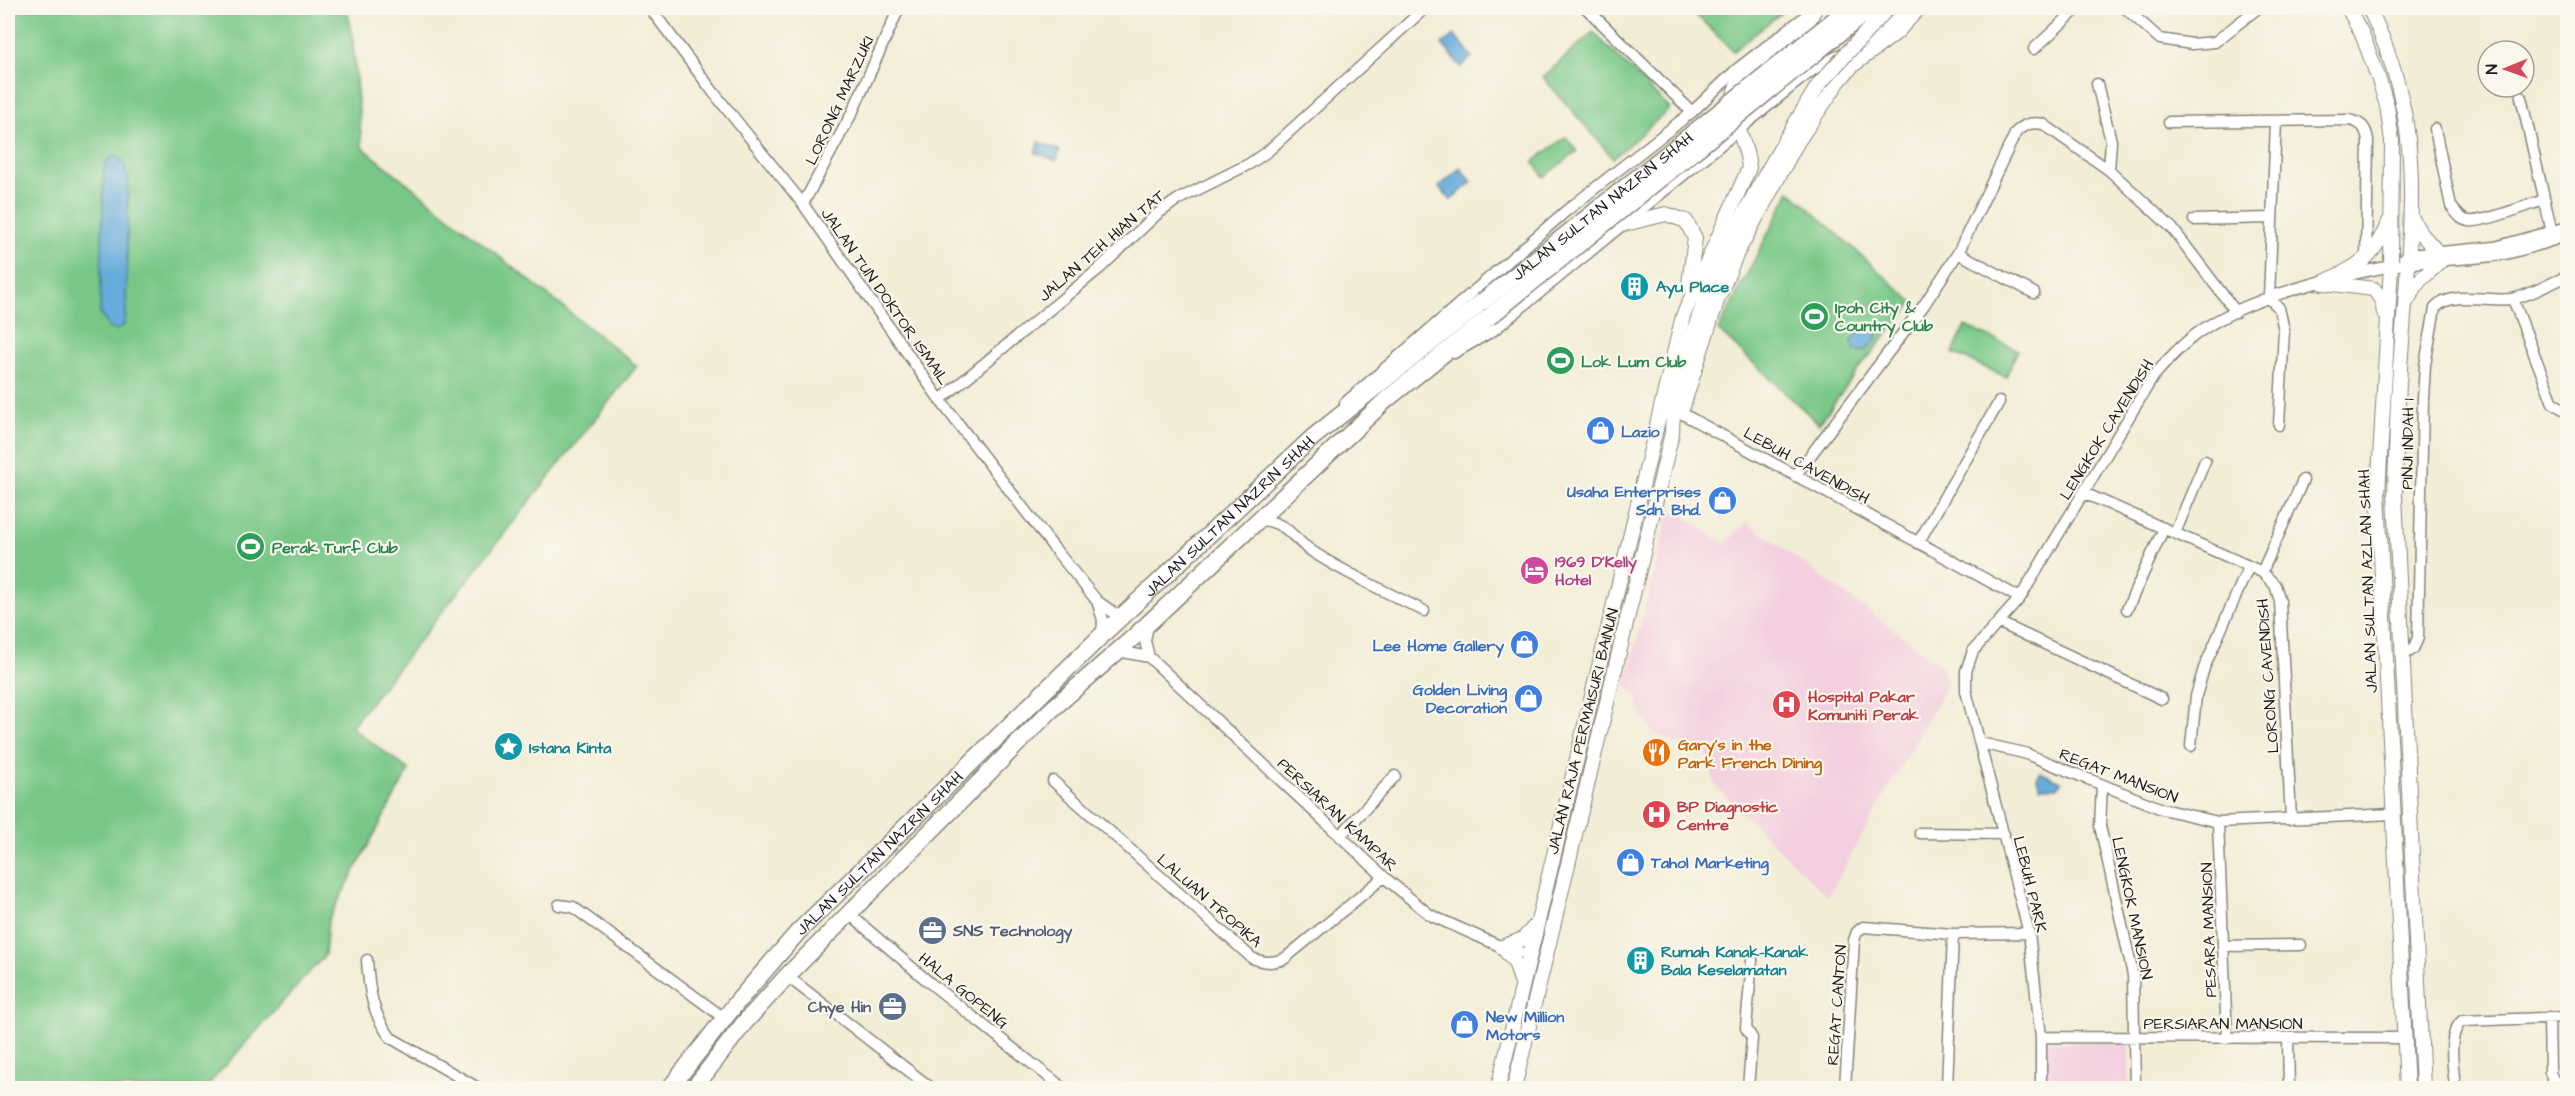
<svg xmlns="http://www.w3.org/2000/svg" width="2575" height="1096" font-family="'Architects Daughter',sans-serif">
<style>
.built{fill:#f3cfdf}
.green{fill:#78c787;stroke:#4a7252;stroke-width:1.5}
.water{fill:#66acdc;stroke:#41647c;stroke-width:1.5}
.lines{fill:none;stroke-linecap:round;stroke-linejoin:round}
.minor-casing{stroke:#878479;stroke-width:13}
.major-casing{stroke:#878479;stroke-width:16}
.highway-casing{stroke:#878479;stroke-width:19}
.minor{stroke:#fff;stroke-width:10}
.major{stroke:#fff;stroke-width:14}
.highway{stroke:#fff;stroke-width:16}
.major-bridge-casing{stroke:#878479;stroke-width:16;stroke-linecap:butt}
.highway-bridge-casing{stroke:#878479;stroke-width:19;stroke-linecap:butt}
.major-bridge{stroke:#fff;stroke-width:14}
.highway-bridge{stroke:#fff;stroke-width:16}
.labels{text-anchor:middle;stroke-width:4.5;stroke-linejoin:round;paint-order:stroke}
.street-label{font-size:16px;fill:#1c1c1c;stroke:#fbf7ec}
.culture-label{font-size:16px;font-weight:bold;fill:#0d838f;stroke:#fbf7ec;text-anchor:start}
.leisure-label{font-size:16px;font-weight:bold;fill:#27864d;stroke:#fbf7ec;text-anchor:start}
.shop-label{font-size:16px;font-weight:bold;fill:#366cbe;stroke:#fbf7ec;text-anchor:start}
.hotel-label{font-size:16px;font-weight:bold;fill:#b23c85;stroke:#fbf7ec;text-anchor:start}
.health-label{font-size:16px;font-weight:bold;fill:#be3a42;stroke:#fbf7ec;text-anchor:start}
.food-label{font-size:16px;font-weight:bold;fill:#c56008;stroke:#fbf7ec;text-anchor:start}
.service-label{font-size:16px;font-weight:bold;fill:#4e5e75;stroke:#fbf7ec;text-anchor:start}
</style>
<rect width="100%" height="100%" fill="#fbf7ec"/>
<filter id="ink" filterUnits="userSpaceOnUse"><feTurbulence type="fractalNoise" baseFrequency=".0167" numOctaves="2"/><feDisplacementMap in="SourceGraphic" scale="12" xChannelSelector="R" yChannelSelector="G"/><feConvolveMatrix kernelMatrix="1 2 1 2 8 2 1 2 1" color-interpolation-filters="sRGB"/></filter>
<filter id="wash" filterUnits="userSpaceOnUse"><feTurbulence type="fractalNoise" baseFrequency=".008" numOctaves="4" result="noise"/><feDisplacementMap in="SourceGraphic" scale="24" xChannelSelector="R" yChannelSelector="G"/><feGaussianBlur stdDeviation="1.35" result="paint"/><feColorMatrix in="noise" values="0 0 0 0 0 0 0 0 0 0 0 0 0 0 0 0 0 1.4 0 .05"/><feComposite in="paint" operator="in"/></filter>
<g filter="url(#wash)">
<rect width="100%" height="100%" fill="#f2edd6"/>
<path class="built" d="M1670,507L1725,544L1747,522L1942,665L1947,684L1828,897L1716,787L1706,752L1675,743L1654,734L1641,715L1636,695L1626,684Z
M2046,1042H2129V1088H2046Z"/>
<path class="green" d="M8,8H347L352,33L362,147L637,366L351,727L409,770L328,920L325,955L205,1088H8Z
M1689,8H1787L1733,51Z
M1593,32L1670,109L1613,158L1543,77Z
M1566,137L1577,151L1544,177L1533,162Z
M1790,191L1913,302L1861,366L1819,424L1718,330Z
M1965,326L2018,350L2006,377L1953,353Z"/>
<path class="water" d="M1454,35L1472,57L1461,67L1442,44Z
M1039,142L1060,151L1056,161L1035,152Z
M115,156L122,160L128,178L126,315L124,325L117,330L109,328L100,313L104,170L107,160Z
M1460,168L1472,182L1451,200L1439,187Z
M1873,325L1878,337L1865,351H1855L1852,341L1865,326Z
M2040,772L2061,781L2059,787H2040L2037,778Z"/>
</g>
<g filter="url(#ink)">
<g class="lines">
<defs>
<path id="minor" d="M650,8L714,93L803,204L940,400L1054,548L1097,601L1114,613L1124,614
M1586,8L1692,112
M2125,8L2160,39L2192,44L2215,42L2258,8
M1859,45L1876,35L1909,8
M2034,49L2078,8
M2097,84L2111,141L2109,170
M2521,97L2553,237
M2276,121L2269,298L2279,308L2284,330L2279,425
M2169,122L2350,120C2362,123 2366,128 2368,140L2366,260
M2435,129L2451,206C2456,212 2460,220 2469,221C2483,223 2528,205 2544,200
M803,204L852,113L899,8
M2194,220L2270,218
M1958,253L2034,293
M2404,258L2409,255L2495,247L2568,227
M2513,299L2553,403L2568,412
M1454,353L1494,330L1791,87L1814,69L1845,52
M940,400L1100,268L1156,215L1177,200L1249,164L1268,151L1425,8
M1345,403L1566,211L1692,112L1736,70L1811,12
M1681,413L2020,598
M1795,476L1924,305L1958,253L2016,132C2025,124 2031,122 2043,124L2109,170L2172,228L2236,312
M2084,493L2262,572L2275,585L2280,601L2291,819
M1260,519C1294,526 1288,536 1313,552C1348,575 1387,592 1424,611
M2175,533L2205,461
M1918,543L1999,402
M2262,572L2303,480
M1097,601L1103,620L1102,635
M2127,609L2164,528
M2000,623L2162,699
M1148,625L1145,641L1149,657
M1118,651L1149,657L1384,877L1430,915L1502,947L1531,955
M2402,656L2413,649L2418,638L2423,399L2425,365L2435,308C2453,290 2488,302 2511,299C2530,296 2550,283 2568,276
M1980,743L2024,753L2162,809L2218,822L2393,814
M2191,746L2196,696L2204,668L2249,566
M1053,781L1252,958C1264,963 1272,963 1284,959L1384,877
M2102,785L2100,826L2133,975L2135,1088
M2218,822L2227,1038
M1920,833L2004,834
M1340,836L1395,776
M559,905L573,907L724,1018
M848,913L930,983L1063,1088
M2223,946L2301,945
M367,960C369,990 372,1014 391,1038L478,1088
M787,976L931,1088
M2549,1017L2550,1072C2553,1082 2557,1085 2568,1087
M2041,1037L2405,1038
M2288,1038L2289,1088
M1748,1088L1752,1038L1746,1028L1752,960
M1845,1088L1854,940L1857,932L1863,927L1953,934L2029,933
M1947,1088L1953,934
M2041,1088V1037L2029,933L1966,691V671L1973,651L2020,598L2153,377C2166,362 2179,347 2195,335C2243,298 2333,277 2392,266C2425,260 2460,260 2493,256C2517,253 2544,243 2568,235
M2455,1088C2454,1069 2446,1035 2462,1021L2568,1017"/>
<path id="major" d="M2348,8L2362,34L2378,77L2387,106L2392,141L2391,266L2378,494L2407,1088
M2369,8C2425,122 2412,209 2403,330C2398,385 2396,440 2395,495L2423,1088
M2411,217L2419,231L2439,254
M1621,225L1666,214L1686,221L1695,238L1689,285
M2322,283C2359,266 2373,259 2390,220
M2325,283L2374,289L2382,301L2384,313
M2407,301L2419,281L2440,262
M1682,409L1718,298L1736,255L1798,141L1839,81L1852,66L1896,33L1919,8
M1502,947L1515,962L1522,984
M1502,947L1523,939L1537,924
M1498,1088L1683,316L1749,168C1747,140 1724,110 1738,83L1804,29L1815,9
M1514,1088L1672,433C1672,402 1682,369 1691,340C1721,245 1768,168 1819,84"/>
<g id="highway">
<path id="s1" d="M670,1088L738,1001L798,932L1102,635L1312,438L1482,302"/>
<path d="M694,1088L745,1022L787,976L1051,710L1135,636L1386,400L1489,317"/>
</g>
</defs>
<use href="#minor" class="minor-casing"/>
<use href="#major" class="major-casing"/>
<use href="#highway" class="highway-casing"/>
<use href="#minor" class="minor"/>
<use href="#major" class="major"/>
<use href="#highway" class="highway"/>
<defs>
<path id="major-bridge" d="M1819,84L1888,8"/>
<g id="highway-bridge">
<path id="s2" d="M1482,302L1849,8"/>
<path d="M1489,317L1871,8"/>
</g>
</defs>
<use href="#major-bridge" class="major-bridge-casing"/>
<use href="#highway-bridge" class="highway-bridge-casing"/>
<use href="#major-bridge" class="major-bridge"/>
<use href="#highway-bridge" class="highway-bridge"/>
</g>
</g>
<defs>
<symbol id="building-disc" viewBox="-11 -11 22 22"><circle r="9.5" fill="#0f9aa8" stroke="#fbf7ec"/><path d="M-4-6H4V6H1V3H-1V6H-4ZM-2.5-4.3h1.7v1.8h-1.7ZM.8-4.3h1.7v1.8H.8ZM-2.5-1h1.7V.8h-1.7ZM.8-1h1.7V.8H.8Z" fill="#fff"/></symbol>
<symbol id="stadium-disc" viewBox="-11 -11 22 22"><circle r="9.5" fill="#2e9e5b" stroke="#fbf7ec"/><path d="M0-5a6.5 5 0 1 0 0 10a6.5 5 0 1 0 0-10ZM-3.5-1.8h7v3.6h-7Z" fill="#fff"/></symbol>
<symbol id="shop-disc" viewBox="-11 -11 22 22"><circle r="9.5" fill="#3f7fe0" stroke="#fbf7ec"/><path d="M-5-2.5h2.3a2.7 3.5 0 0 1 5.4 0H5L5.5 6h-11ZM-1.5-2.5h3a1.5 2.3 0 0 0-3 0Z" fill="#fff"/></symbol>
<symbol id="hotel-disc" viewBox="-11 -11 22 22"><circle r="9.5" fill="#d1479c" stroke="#fbf7ec"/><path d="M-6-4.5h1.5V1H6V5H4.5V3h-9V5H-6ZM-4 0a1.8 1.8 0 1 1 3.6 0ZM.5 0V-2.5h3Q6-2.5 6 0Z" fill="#fff"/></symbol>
<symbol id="hospital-disc" viewBox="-11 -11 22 22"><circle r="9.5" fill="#e0444e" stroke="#fbf7ec"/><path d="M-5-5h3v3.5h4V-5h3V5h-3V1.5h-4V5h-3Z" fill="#fff"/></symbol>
<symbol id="sight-disc" viewBox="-11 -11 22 22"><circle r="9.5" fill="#0f9aa8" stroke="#fbf7ec"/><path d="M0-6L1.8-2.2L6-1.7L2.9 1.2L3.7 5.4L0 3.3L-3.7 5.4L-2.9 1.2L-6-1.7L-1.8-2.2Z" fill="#fff"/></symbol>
<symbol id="restaurant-disc" viewBox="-11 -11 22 22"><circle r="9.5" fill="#e8710a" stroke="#fbf7ec"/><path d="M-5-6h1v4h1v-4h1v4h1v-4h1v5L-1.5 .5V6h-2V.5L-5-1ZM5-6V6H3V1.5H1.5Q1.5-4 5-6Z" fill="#fff"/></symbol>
<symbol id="office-disc" viewBox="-11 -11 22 22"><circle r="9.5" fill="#5c6f8a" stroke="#fbf7ec"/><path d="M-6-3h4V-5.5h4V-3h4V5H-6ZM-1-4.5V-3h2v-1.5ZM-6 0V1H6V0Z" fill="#fff"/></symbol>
</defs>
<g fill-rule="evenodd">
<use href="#building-disc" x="1618" y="270" width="33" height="33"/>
<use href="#stadium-disc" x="1798" y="300" width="33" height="33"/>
<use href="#stadium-disc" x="1544" y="344" width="33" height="33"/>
<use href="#shop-disc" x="1584" y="414" width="33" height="33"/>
<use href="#shop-disc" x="1706" y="484" width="33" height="33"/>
<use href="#stadium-disc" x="234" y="530" width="33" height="33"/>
<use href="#hotel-disc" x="1518" y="554" width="33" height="33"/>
<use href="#shop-disc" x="1508" y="628" width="33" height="33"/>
<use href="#shop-disc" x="1512" y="682" width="33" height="33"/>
<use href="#hospital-disc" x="1770" y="688" width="33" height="33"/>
<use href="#sight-disc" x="492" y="730" width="33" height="33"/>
<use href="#restaurant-disc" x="1640" y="736" width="33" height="33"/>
<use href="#hospital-disc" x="1640" y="798" width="33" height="33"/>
<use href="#shop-disc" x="1614" y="846" width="33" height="33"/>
<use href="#office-disc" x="916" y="914" width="33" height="33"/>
<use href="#building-disc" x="1624" y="944" width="33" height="33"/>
<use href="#office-disc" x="876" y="990" width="33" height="33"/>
<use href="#shop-disc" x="1448" y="1008" width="33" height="33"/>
</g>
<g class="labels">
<g class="street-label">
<text transform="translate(839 100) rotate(-65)" y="6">LORONG MARZUKI</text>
<text dy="6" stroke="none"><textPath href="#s2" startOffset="154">JALAN SULTAN NAZRIN SHAH</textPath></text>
<text transform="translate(1101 245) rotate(-41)" y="6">JALAN TEH HIAN TAT</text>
<text transform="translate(886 296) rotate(55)" y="6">JALAN TUN DOKTOR ISMAIL</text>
<text transform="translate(2106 429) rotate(-58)" y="6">LENGKOK CAVENDISH</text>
<text transform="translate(2407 444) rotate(-89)" y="6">PINJI INDAH 1</text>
<text transform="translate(1807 465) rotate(29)" y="6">LEBUH CAVENDISH</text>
<text dy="6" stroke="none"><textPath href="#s1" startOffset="801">JALAN SULTAN NAZRIN SHAH</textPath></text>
<text transform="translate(2367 581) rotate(-92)" y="6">JALAN SULTAN AZLAN SHAH</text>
<text transform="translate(2267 676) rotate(-94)" y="6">LORONG CAVENDISH</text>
<text transform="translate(1582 731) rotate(-76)" y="6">JALAN RAJA PERMAISURI BAINUN</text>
<text transform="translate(2119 775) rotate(21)" y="6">REGAT MANSION</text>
<text transform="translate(1338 814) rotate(43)" y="6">PERSIARAN KAMPAR</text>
<text dy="6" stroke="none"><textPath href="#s1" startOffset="315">JALAN SULTAN NAZRIN SHAH</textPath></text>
<text transform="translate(2031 884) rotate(76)" y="6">LEBUH PARK</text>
<text transform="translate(1210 900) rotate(41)" y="6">LALUAN TROPIKA</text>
<text transform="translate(2133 908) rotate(78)" y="6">LENGKOK MANSION</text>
<text transform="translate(2208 930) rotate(-92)" y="6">PESARA MANSION</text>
<text transform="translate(964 990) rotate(39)" y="6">HALA GOPENG</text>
<text transform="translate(1836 1005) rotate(-86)" y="6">REGAT CANTON</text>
<text x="2223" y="1029">PERSIARAN MANSION</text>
</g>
<g class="culture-label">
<text x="1656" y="292">Ayu Place</text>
<text x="529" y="753">Istana Kinta</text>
<text x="1661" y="957">Rumah Kanak-Kanak<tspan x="1661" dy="18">Bala Keselamatan</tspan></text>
</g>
<g class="leisure-label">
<text x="1835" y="313">Ipoh City &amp;<tspan x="1835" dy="18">Country Club</tspan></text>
<text x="1581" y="367">Lok Lum Club</text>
<text x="272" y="553">Perak Turf Club</text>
</g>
<g class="shop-label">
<text x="1621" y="437">Lazio</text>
<text x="1701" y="497" text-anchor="end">Usaha Enterprises<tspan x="1701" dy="18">Sdn. Bhd.</tspan></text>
<text x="1504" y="651" text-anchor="end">Lee Home Gallery</text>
<text x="1507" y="695" text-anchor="end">Golden Living<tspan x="1507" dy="18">Decoration</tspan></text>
<text x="1651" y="868">Tahol Marketing</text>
<text x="1486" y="1022">New Million<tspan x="1486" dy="18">Motors</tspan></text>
</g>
<g class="hotel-label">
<text x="1555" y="567">1969 D'Kelly<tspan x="1555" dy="18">Hotel</tspan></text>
</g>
<g class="health-label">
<text x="1808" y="702">Hospital Pakar<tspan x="1808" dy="18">Komuniti Perak</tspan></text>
<text x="1677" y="812">BP Diagnostic<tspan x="1677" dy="18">Centre</tspan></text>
</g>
<g class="food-label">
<text x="1678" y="750">Gary's in the<tspan x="1678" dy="18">Park French Dining</tspan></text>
</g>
<g class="service-label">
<text x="953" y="936">SNS Technology</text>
<text x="871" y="1012" text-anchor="end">Chye Hin</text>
</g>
</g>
<rect width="2575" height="1096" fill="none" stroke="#fbf7ec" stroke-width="30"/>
<g transform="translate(2506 69) rotate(269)"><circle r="28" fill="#fbf7ec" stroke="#a29f99" stroke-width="1.5"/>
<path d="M0-4.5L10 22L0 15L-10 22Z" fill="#d1495b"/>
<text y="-9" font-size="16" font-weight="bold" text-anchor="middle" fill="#1c1c1c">N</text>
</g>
</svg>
